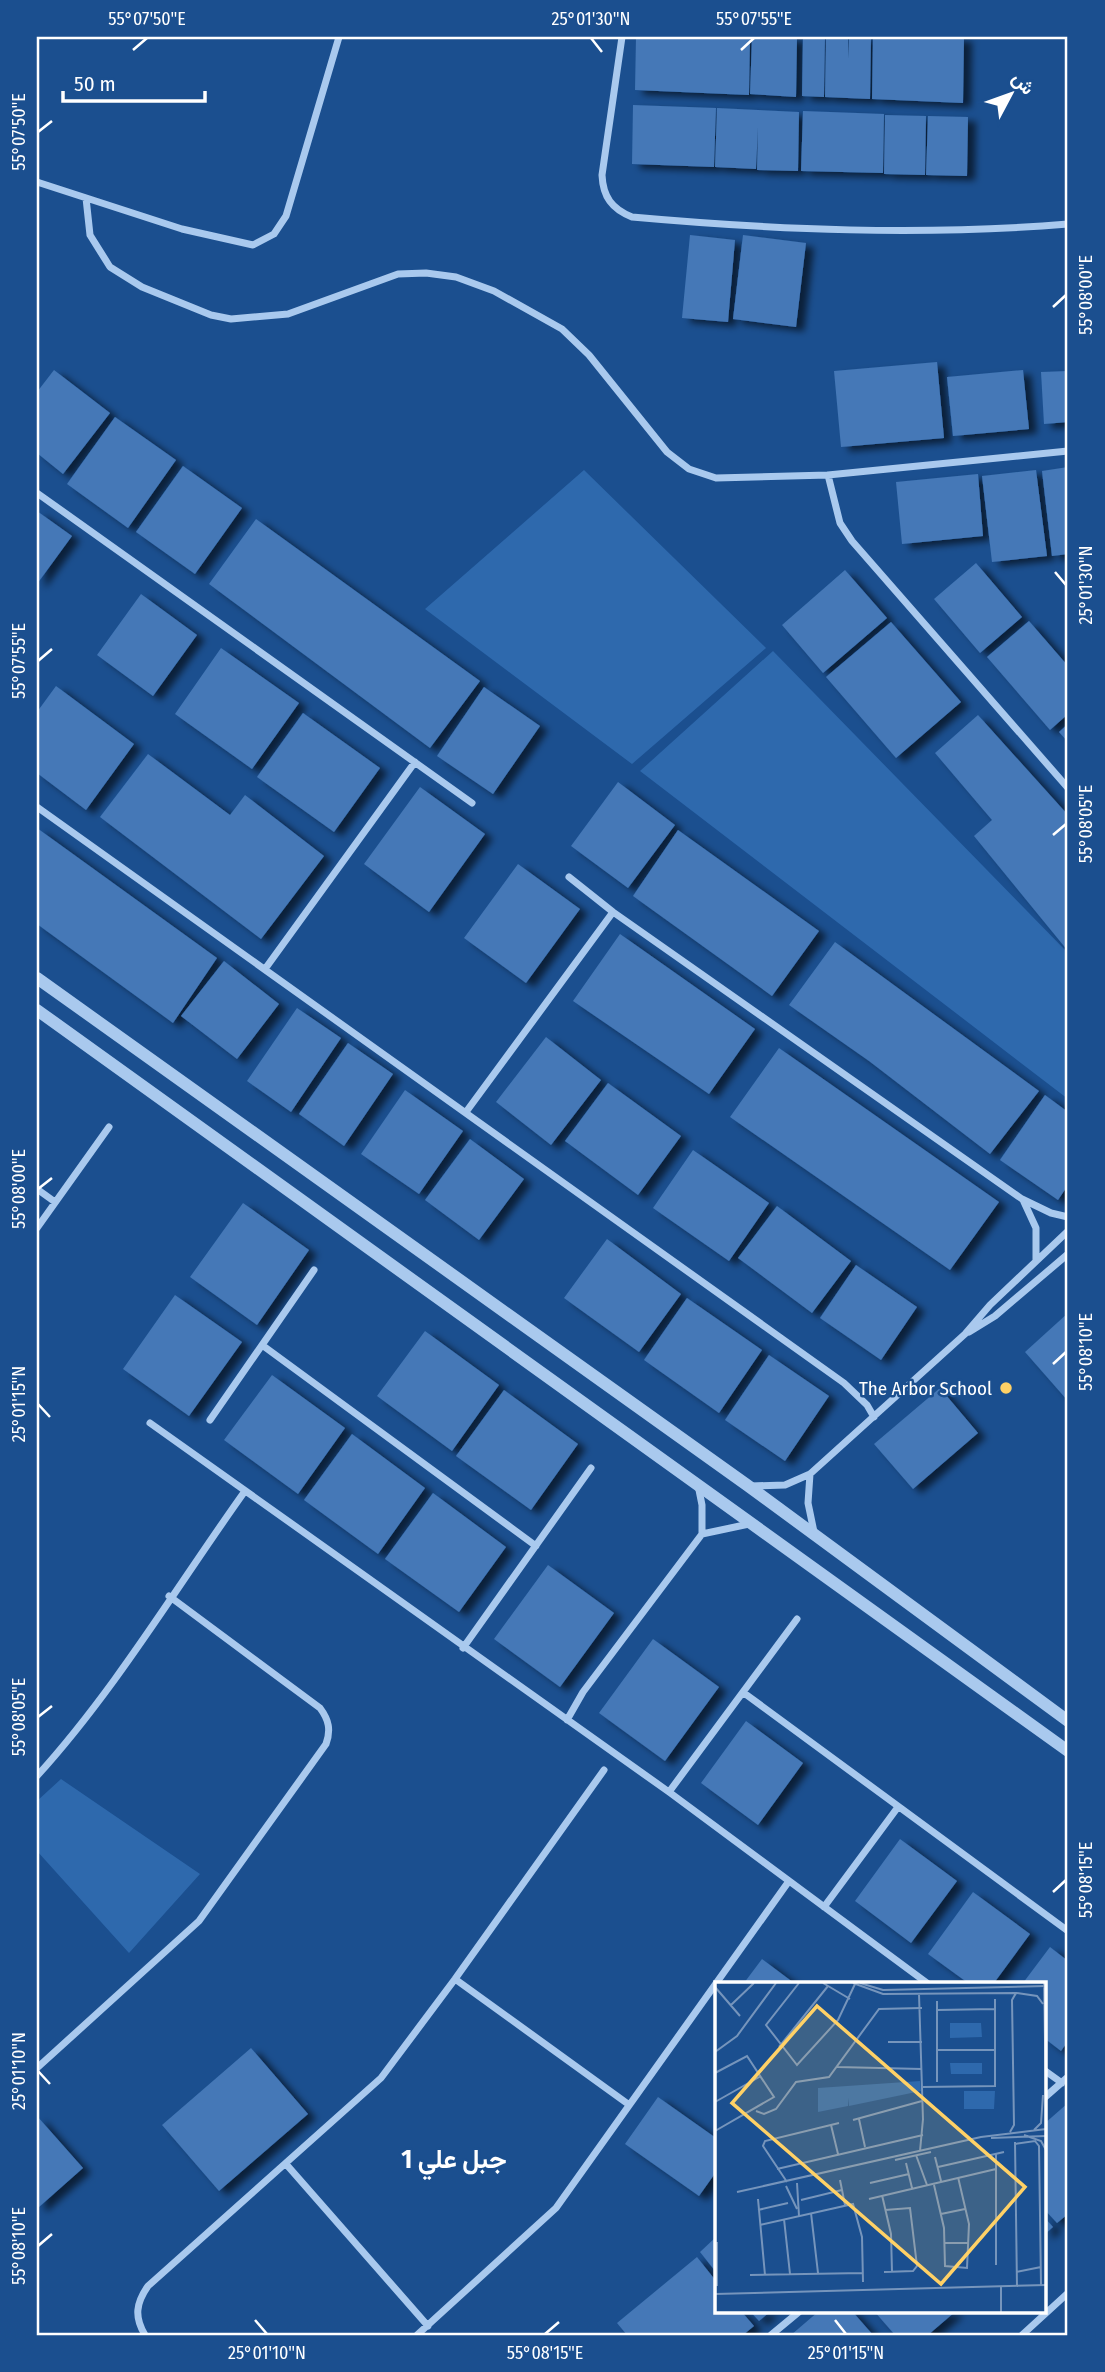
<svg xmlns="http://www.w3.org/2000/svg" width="1105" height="2372" font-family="'Fira Sans Condensed',Vazirmatn,sans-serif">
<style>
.green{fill:#2e69ad}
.building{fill:#4478b7;filter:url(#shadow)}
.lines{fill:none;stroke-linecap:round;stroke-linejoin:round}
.minor{stroke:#a9c9ee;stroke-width:7}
.tertiary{stroke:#a9c9ee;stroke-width:12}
.ticks{fill:none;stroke:#fff;stroke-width:2.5}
.poi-dot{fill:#ffd166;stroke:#1b4f8f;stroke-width:2.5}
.labels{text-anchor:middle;stroke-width:5;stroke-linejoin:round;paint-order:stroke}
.poi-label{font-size:19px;fill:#fff;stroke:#1b4f8f;text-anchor:end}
.district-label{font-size:26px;font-weight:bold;fill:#fff;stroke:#1b4f8f}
.inset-road{fill:none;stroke:#7695bc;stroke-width:2}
.view{fill:#ffd166;fill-opacity:0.15;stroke:#ffd166;stroke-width:3.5}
.inset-edge{fill:none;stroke:#fff;stroke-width:3.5}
.neatline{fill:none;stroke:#fff;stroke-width:2.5}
.ticks-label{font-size:18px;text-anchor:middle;fill:#fff}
</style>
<defs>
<filter id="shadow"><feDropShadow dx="8" dy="4.5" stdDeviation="3.5" flood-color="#0009"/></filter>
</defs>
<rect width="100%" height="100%" fill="#1b4f8f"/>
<path class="green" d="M584,470L766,648L632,764L425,609Z
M773,651L1068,953V1099L640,771Z
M61,1779L200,1874L129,1953L37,1851V1801Z"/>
<path class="building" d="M636,37H750L749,95L635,90Z
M752,37H797L796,97L750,94Z
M803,37H825L824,97L802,96Z
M826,37H848L849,59V37H871L870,99L825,97Z
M873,37H964L963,103L872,99Z
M633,105L716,108L714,167L632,164Z
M717,108L799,112L798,171L757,170L758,127L756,169L715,167Z
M803,111L884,114L883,173L801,171Z
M885,115L926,116L925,175L884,174Z
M928,116L968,117L967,176L926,175Z
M690,235L735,240L728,322L682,318Z
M743,235L806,243L796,327L733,319Z
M937,362L944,438L841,447L834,371Z
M54,370L110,413L63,474L37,453V392Z
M1023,370L1029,429L953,436L947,377Z
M1068,371V422L1044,424L1041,372Z
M115,417L176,460L128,528L67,484Z
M183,466L242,508L195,574L136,532Z
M1068,467V554L1052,556L1042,471Z
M1036,470L1047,556L992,562L982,476Z
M978,474L983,536L902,544L896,482Z
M37,511L72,536L37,584Z
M256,519L480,681L430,748L209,584Z
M976,563L1022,617L980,653L934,599Z
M845,570L887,618L823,673L782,625Z
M141,594L197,635L153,696L97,655Z
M1029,621L1068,666V714L1050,730L987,657Z
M891,622L961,702L896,758L826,677Z
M221,648L299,703L252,769L175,714Z
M56,686L134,744L86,810L37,773V712Z
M484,687L540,726L493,794L437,756Z
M303,713L380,768L334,832L257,777Z
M978,715L1068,815V951L974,836L992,820L935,753Z
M1068,724V742L1059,732Z
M148,754L230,815L245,795L324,856L261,939L100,817Z
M618,782L675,825L628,888L571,846Z
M420,787L485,834L429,912L364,864Z
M37,828L217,958L173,1023L37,924Z
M678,830L819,931L772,996L633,896Z
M518,864L580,909L526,983L464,938Z
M620,934L755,1029L709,1094L573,1001Z
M835,942L1039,1091L990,1154L869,1061L789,1005Z
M224,961L279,1004L237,1059L181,1016Z
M297,1008L341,1038L291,1112L247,1081Z
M546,1037L601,1080L551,1145L496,1102Z
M348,1043L393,1074L344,1146L299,1114Z
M779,1048L999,1202L950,1270L730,1117Z
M608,1083L681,1136L638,1195L565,1141Z
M405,1090L463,1131L419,1194L361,1154Z
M1045,1095L1068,1112V1185L1058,1200L1000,1160Z
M470,1139L524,1179L479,1240L425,1200Z
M693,1150L769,1203L729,1261L653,1208Z
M243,1203L309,1250L257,1325L190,1277Z
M777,1206L851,1261L812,1313L738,1258Z
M607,1239L681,1294L639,1352L564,1298Z
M856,1265L917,1307L881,1360L820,1318Z
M175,1295L242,1342L189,1416L123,1369Z
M687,1298L762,1350L719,1413L644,1360Z
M1068,1313V1401L1025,1352Z
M425,1331L499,1385L452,1451L377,1396Z
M769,1355L829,1396L785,1461L725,1420Z
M272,1375L345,1428L298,1494L224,1440Z
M940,1388L978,1433L913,1489L874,1444Z
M504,1390L578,1444L531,1510L456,1456Z
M352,1434L425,1488L378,1554L304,1500Z
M433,1493L506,1547L459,1612L385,1559Z
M548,1565L614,1613L560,1687L494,1639Z
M653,1639L719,1687L665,1761L599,1713Z
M746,1721L803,1763L758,1825L701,1783Z
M900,1839L957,1881L911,1943L855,1901Z
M973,1892L1030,1934L994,1983H968L928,1954Z
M1050,1947L1068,1961V2041L1061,2051L1044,2038V1984L1023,1983Z
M762,1959L794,1983H744Z
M251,2048L308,2114L219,2191L162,2125Z
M658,2097L716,2138V2172L699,2196L625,2144Z
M1068,2103V2214L1057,2223L1044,2209V2124Z
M37,2116L83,2168L39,2207L37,2205Z
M1044,2217L1053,2227L1044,2235Z
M716,2237V2272L700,2252Z
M697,2257L716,2281V2311H741L754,2326L743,2335H627L617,2323Z
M750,2311H771L759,2321Z
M819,2311H852L873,2335H791Z
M874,2311H956L928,2335H895Z"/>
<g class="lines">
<path class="minor" d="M622,37L602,175C603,197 612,209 632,217C777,230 922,236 1068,224
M37,182L182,229L253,245L274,234L286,216L339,37
M86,198L90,235L110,267L142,287L211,315L231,319L288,314L398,274L426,273L456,277L494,291L562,329L589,355L667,452L689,469L716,478L828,475L1068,451
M828,475L840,523L852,541L1068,788
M37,493L472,803
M37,807L844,1383L867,1405L874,1417
M569,877L613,912L1022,1199L1051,1213L1068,1217
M265,969L415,762
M466,1112L613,912
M37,1189L55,1202
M1024,1202L1036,1228V1261
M37,1228L109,1127
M969,1332L995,1316L1068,1254
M262,1345L536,1546
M210,1420L314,1270
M150,1423L669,1792L927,1983
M810,1474L808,1503L814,1532
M751,1486L785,1485L810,1474L965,1334L990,1305L1068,1231
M702,1534L749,1524
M463,1648L591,1468
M744,1693L1068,1931
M567,1720L583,1692L702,1534V1505L698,1485
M37,1776C116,1689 177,1586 245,1491
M669,1792L797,1619
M824,1907L898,1807
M455,1979L628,2104
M37,2068L199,1921L326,1744C331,1730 329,1720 320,1708L169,1596
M1044,2070L1062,2083
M1044,2098L1068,2077
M286,2164L428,2326
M145,2335C134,2317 136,2303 148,2286L381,2078L455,1979L604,1770
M417,2335L556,2208L789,1881
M771,2335L800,2311
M1022,2335L1068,2293"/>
<path class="tertiary" d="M37,978L747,1485L1068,1721
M37,1010L1068,1751"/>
</g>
<path class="ticks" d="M591,38L602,52M133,50L147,38M741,50L754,38M38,132L52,121M1053,307L1066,295M1055,572L1066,585M38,661L52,649M1053,835L1066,824M38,1189L52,1178M1053,1364L1066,1352M38,1404L50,1417M38,1717L52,1706M1053,1892L1066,1880M38,2071L50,2084M38,2246L52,2234M255,2320L267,2334M835,2320L846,2334M545,2334L559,2322"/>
<circle class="poi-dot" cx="1006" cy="1388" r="7"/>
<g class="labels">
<g class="poi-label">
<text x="992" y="1395">The Arbor School</text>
</g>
<g class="district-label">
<text x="454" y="2168">جبل علي 1</text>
</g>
</g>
<g transform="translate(715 1982)">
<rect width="331" height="331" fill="#1b4f8f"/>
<path d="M235,41H266L267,55L235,56ZM235,81H267V92H236ZM205,99L206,109L134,124L133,116V124L103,130V106ZM249,109H280L279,127H249Z" fill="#2e69ad"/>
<path class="inset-road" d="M84,1L51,43L82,83L123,38L140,2M108,1L135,17M138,1L168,12L302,11M145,1L168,8L331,4M329,1L331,118M0,5L25,34M302,11L322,14L328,22M204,12L208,138M222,19V100M16,23L39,1M222,28L280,27M173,60H207M64,65L113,4M222,68H280M0,70L22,54L61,1M122,85L207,87M0,91L32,74L59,115L0,149M208,105L280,104V17M0,120L46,94M41,129L49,132L61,127L81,100L114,95L164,27L207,26M144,137L150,165M138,138L207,119M116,143L123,172M319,148L326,141L328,113M295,150L299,143L297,18L301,11M309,153L326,159L331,168M276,156L331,154M300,160L302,305M300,162L320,159L324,164L326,303M205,169L208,137M281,172V283M201,173L212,203M220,175L226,199M180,178L216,170M191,181L197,206M223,185L289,170M62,187L208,153M125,198L130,223M72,200L48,164L50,159L124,141M82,201L84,234M155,201L194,192M219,203L229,246L230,284L252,286L254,242L243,195M71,204L82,227M22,210L266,155L331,147M167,213L176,252L177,290M43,217L50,293M154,217L281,187M86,218L127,208M43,228L73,221M96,231L103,291M226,232L250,227M69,237L75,292M45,243L138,222L147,255L148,300M2,260V304M229,261H254M169,290L198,289L202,284L195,226L170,228M301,290L326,285M35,293L148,291M286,305V330M0,312L331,303"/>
<path class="view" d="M102,24L310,205L226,302L17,121Z"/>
<rect width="331" height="331" class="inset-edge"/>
</g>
<rect width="1105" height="2372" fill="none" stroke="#1b4f8f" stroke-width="77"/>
<g transform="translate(1011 94) rotate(49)" stroke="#1b4f8f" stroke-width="5" paint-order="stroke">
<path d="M0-5L12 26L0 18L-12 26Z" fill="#ffffff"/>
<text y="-10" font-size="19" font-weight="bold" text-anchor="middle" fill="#ffffff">ش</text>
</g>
<path d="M63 91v10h142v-10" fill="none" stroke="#ffffff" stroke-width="3.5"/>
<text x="74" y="91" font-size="21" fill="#ffffff" stroke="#1b4f8f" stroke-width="5" paint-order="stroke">50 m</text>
<rect x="38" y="38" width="1028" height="2296" class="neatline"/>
<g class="ticks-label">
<text x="147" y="25">55°07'50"E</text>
<text x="591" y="25">25°01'30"N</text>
<text x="754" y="25">55°07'55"E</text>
<text transform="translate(19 132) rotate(-90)" y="6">55°07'50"E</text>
<text transform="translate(1086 295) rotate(-90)" y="6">55°08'00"E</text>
<text transform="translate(1086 585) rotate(-90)" y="6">25°01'30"N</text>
<text transform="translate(19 661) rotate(-90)" y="6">55°07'55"E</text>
<text transform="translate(1086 824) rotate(-90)" y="6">55°08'05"E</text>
<text transform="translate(19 1189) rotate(-90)" y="6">55°08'00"E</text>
<text transform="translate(1086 1352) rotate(-90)" y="6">55°08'10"E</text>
<text transform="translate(19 1404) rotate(-90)" y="6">25°01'15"N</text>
<text transform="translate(19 1717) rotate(-90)" y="6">55°08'05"E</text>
<text transform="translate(1086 1880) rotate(-90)" y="6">55°08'15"E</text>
<text transform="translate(19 2071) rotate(-90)" y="6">25°01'10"N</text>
<text transform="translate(19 2246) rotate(-90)" y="6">55°08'10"E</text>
<text x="267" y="2359">25°01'10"N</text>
<text x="545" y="2359">55°08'15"E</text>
<text x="846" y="2359">25°01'15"N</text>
</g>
</svg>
